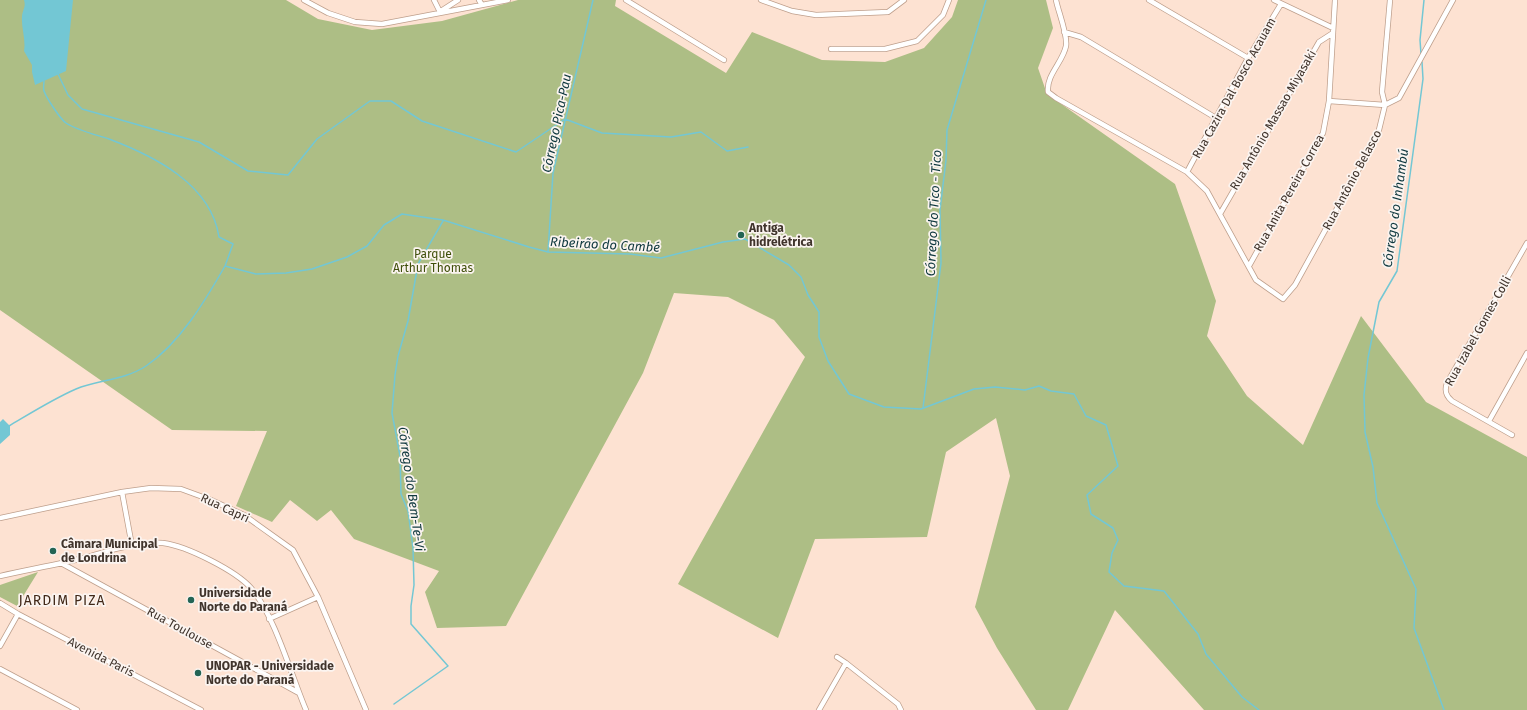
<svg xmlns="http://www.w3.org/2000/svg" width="1527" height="710" font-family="'Fira Sans',sans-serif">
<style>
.green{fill:#adbe85}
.water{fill:#73c7d4}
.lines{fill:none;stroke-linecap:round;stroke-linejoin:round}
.stream{stroke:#73c7d4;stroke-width:1.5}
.street-casing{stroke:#be9f8c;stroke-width:6}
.street{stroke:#fff;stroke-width:4.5}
.poi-dot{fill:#236454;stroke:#fbf4f0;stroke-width:1.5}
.labels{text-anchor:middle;stroke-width:3.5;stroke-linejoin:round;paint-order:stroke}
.street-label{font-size:12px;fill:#40342c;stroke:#fbf4f0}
.poi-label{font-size:12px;font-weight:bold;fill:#40342c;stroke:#fbf4f0;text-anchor:start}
.park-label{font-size:12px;fill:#3f4f0a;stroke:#fbf4f0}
.water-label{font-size:13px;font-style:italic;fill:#0f383e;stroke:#fbf4f0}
.quarter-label{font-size:14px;letter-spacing:1px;fill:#412818;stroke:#fbf4f0}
</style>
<rect width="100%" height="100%" fill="#fde2d2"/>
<path class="green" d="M0,0H286L318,19L372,30L442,21L518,0H616L615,6L726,73L752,32L822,60L885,62L924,48L952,17L958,0H1046L1053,28L1038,68L1047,94L1175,184L1216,301L1207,336L1247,396L1303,445L1361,316L1426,402L1527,457V710H1204L1115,610L1068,710H1036L997,648L975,607L1010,476L996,418L946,452L927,537L815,539L778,638L678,584L805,357L774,320L728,297L674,293L643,373L506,626L437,628L425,592L439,571L354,539L331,510L317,521L290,500L272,522L236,506L267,431L172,430L0,310Z
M38,572L17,606L0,597V585Z"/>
<path class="water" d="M24,0H73L66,71L35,85L32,72V65L24,51C26,39 21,28 22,16C23,9 26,7 24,0Z
M3,419L10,426V435L0,444V422Z"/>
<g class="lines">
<path class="stream" d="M1421,54L1420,40L1424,0
M1422,62L1423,79L1397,271L1379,302L1368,358L1364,395L1365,432L1373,467L1377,503L1416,589L1414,628L1444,710
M58,74L68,95L82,109L199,142L248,171L288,175L317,139L370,101H391L422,121L516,152L565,119L602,133L671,137L701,132L727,151L748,147
M44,81C44,84 43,88 44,91C46,97 60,119 66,123C76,130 97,135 109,139C154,156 211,184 219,237L233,244L225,266L256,274L286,273L312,269L347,257L367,246L384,225L402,214L443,220L529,247L548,252L630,254L661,258L723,242L745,239L789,265L801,277L808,295L819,312V337L828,361L849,394L884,407L921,409L974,389L995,387L1025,390L1039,386L1051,391L1074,394L1086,416L1106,425L1118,466L1087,495L1091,514L1113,528L1118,540L1112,553L1109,572L1124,586L1164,591L1198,634L1206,654L1242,697L1259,710
M548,252L553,173L593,0
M923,408L941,263L940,210L946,160L947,130L986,0
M9,426C31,413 53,399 76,389C98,380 125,380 146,366C180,343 205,301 225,266
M394,704L448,666L411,624V606L414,585L413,548L408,511L401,494L400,456L392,413L395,375L398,356L408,321L418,264L443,221"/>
<defs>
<path id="street" d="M304,0L328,13L355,22L382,24L482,5
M434,0L440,12
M479,0L482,5L508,0
M626,0L724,60
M761,0L792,11L816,15L888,12L904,0
M1056,0C1058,11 1068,35 1066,46C1063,62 1046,75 1048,92L1056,98L1187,172L1207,191L1256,280L1283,299L1295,285L1378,134L1385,105L1399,98L1453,0
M1149,0L1248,58
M1274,0L1333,28
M441,11L458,0
M1064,32L1081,37L1216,118
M831,49H885L917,41L943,15L949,0
M1329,101L1385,105L1382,92L1390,0
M1187,172L1248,58L1281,4
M1220,214L1319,42L1333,33
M1249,266L1323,133L1329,101L1335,0
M1489,421L1527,353
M1512,435L1452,401C1446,396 1444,391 1447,383L1527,243
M122,492L132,546
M0,518L122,492L151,488L181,489L211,500L244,515L293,550L318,597L366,710
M61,563L299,693
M0,576C27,570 54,565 80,559C106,552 136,541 163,543C187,546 236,571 251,588C275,616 291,675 306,710
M0,603L18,614L201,710
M269,619L318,597
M0,646L18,614
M837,657L846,663L898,704L901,710
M0,669L77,710
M819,710L846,663"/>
</defs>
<use href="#street" class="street-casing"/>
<use href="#street" class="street"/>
</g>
<g class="poi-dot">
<circle cx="741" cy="235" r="4"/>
<circle cx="53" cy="551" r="4"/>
<circle cx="191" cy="600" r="4"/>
<circle cx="198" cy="673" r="4"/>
</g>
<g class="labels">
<g class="street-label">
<text transform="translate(1234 88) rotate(-61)" y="4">Rua Cazira Dal Bosco Acauam</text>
<text transform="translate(1273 120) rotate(-60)" y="4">Rua Antônio Massao Miyasaki</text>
<text transform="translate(1352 180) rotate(-62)" y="4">Rua Antônio Belasco</text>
<text transform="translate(1289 193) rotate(-61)" y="4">Rua Anita Pereira Correa</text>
<text transform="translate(1478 331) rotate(-61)" y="4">Rua Izabel Gomes Colli</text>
<text transform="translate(225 508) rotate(25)" y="4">Rua Capri</text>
<text transform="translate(180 628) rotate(29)" y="4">Rua Toulouse</text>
<text transform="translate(101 657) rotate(27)" y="4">Avenida Paris</text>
</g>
<g class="poi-label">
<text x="749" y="232">Antiga<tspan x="749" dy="14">hidrelétrica</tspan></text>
<text x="61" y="548">Câmara Municipal<tspan x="61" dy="14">de Londrina</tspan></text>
<text x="199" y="597">Universidade<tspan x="199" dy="14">Norte do Paraná</tspan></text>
<text x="206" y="670">UNOPAR - Universidade<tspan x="206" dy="14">Norte do Paraná</tspan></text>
</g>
<g class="park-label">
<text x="433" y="258">Parque<tspan x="433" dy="14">Arthur Thomas</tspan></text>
</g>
<g class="water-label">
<text transform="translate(556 123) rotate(-78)" y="5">Córrego Pica-Pau</text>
<text transform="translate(1395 208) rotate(-82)" y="5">Córrego do Inhambú</text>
<text transform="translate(933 213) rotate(-87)" y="5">Córrego do Tico - Tico</text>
<text transform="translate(605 244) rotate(3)" y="5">Ribeirão do Cambé</text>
<text transform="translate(412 489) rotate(82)" y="5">Córrego do Bem-Te-Vi</text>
</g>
<g class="quarter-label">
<text x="62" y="605">JARDIM PIZA</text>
</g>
</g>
</svg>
